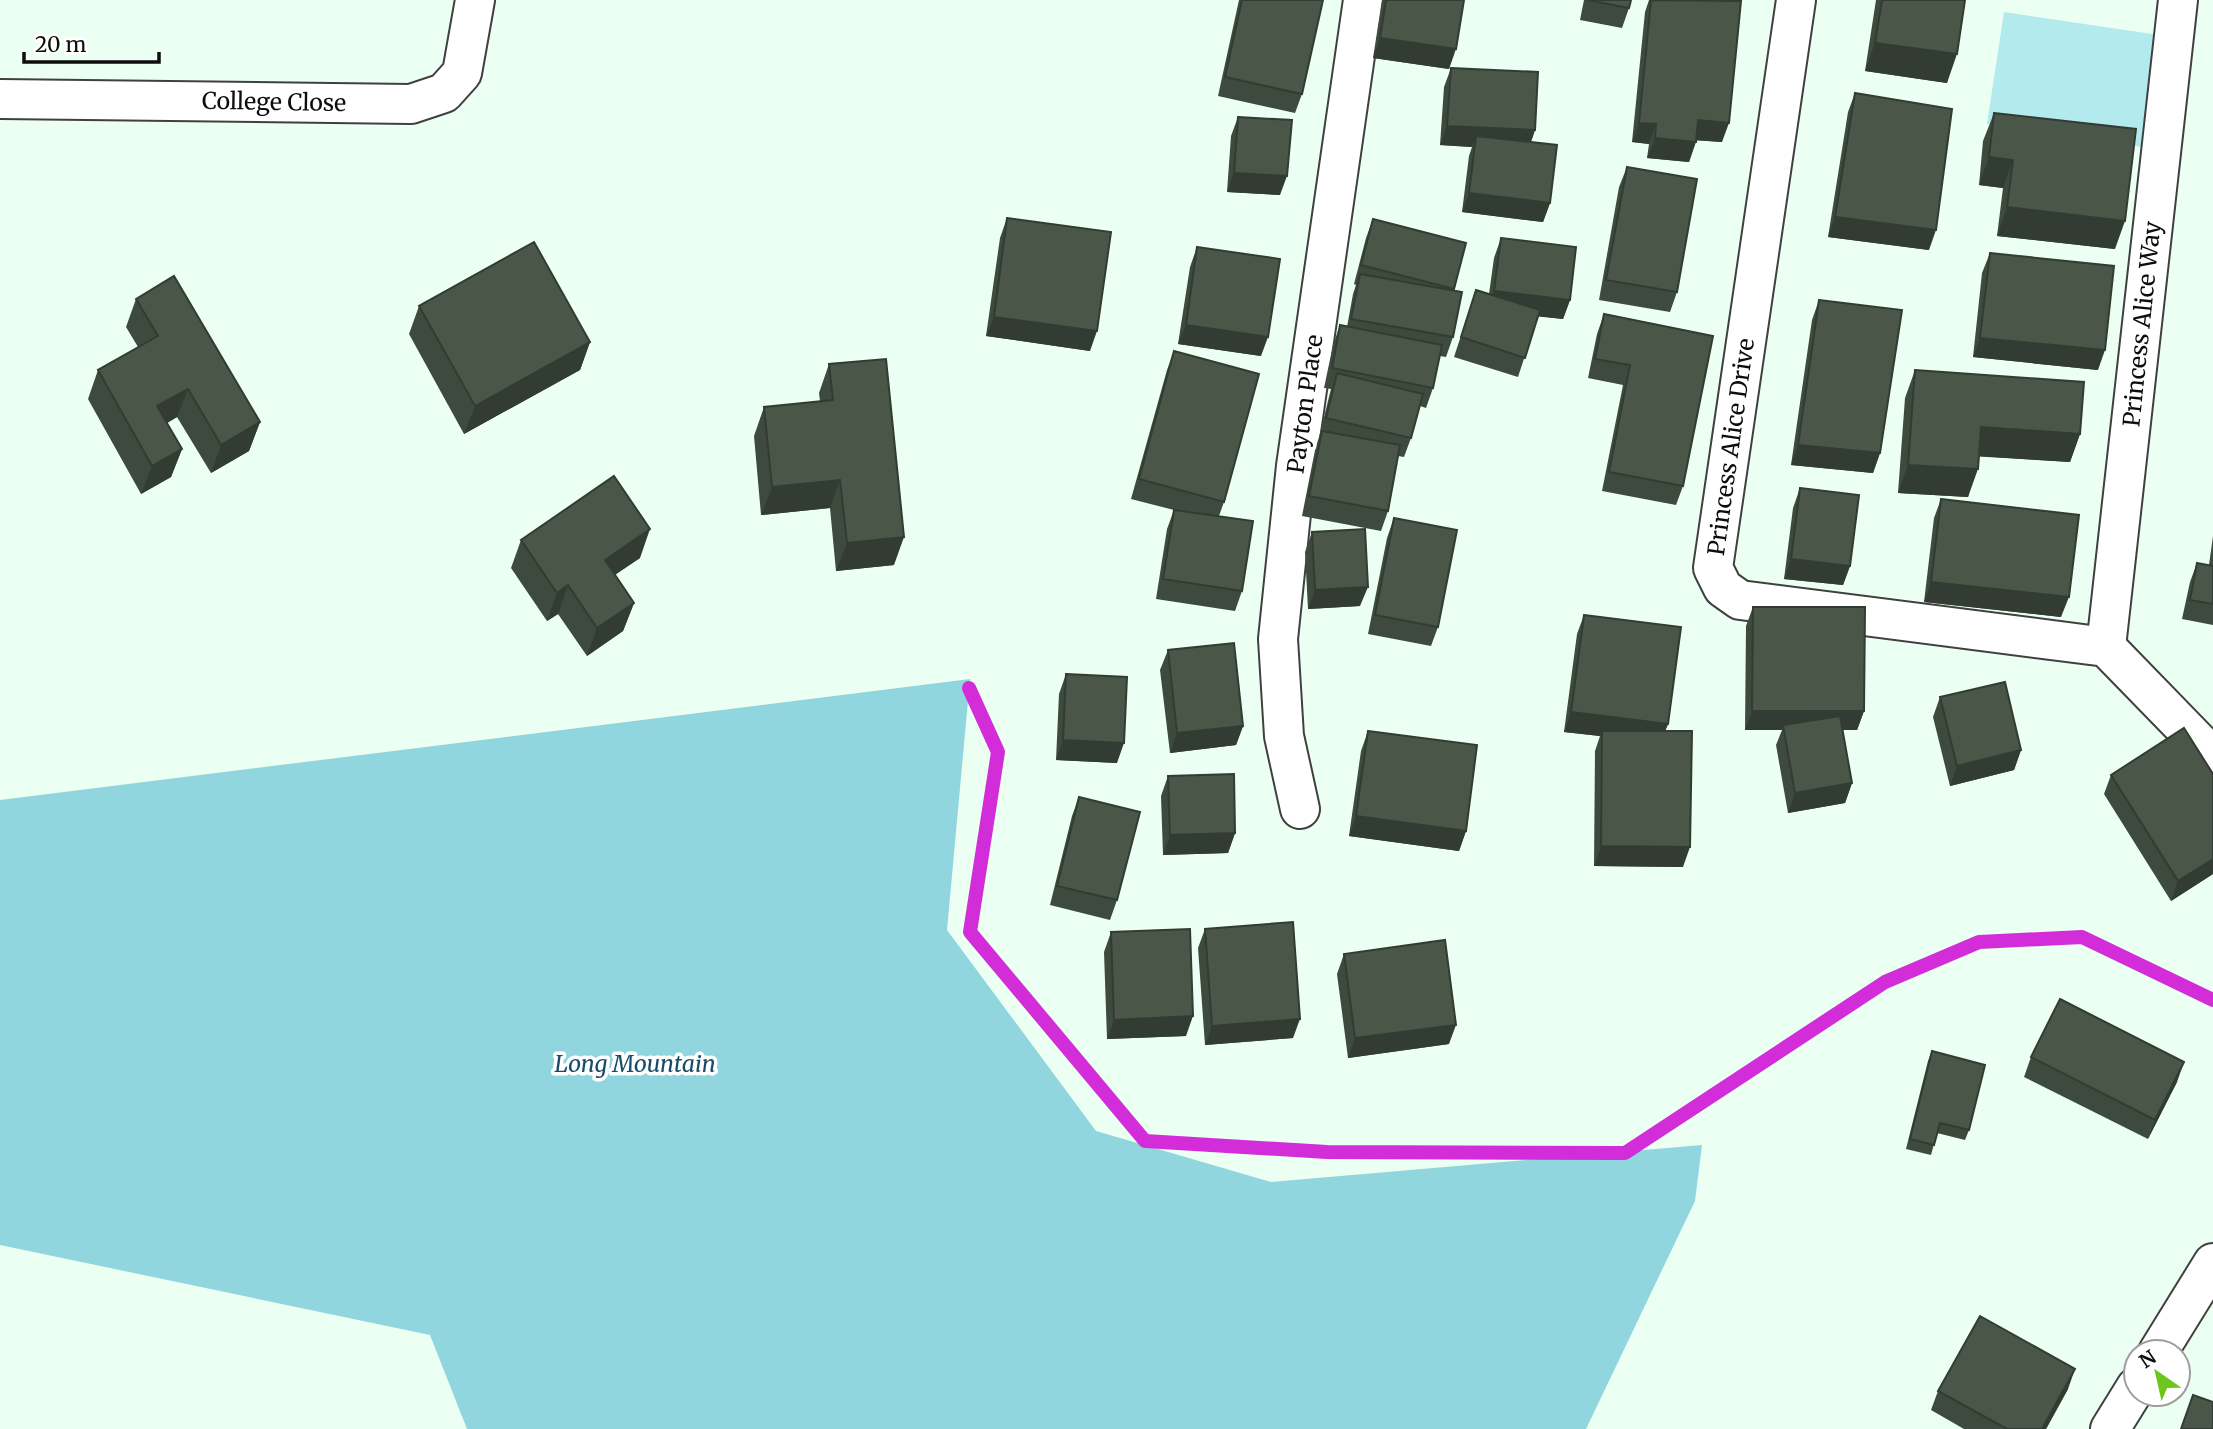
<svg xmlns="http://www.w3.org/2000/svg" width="2213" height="1429" font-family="Merriweather,serif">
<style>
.green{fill:#b3eaed}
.forest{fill:#91d6df}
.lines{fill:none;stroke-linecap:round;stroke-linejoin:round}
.stream{stroke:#d22dd8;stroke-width:14}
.minor-casing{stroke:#404040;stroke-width:42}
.minor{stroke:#fff;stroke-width:38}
.wall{fill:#3f4a3e}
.shaded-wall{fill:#333c32}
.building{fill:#495648;stroke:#333c32;stroke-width:2}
.labels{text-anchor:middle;stroke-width:7;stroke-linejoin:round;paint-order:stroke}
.street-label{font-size:23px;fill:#0d0d0d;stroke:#fff}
.park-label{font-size:23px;font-style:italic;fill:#184c69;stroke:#fff}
</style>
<rect width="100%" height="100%" fill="#ecfff3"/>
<path class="green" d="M2004,12L2159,35L2142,147L1987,124Z"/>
<path class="forest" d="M970,679L947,930L1096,1131L1271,1182L1702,1145L1695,1201L1586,1429H467L430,1335L0,1245V800Z"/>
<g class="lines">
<path class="stream" d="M969,688L998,752L970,932L1145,1141L1327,1152L1625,1153L1885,982L1979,942L2082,937L2213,1000"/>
<defs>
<path id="minor" d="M1796,0L1713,568L1723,588L1740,600L2106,647
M0,99L411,104L444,93L462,73L475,0
M2106,647L2178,0
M2106,647L2213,757
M1300,809L1284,736L1278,639L1296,466L1363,0
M2158,1352L2213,1263
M2110,1429L2136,1387"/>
</defs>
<use href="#minor" class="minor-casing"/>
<use href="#minor" class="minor"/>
</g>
<path class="wall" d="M1239,0H1323L1302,94L1295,113L1218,96Z
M1382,0H1464L1449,69L1373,58Z
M1584,0H1631L1629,8L1622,28L1580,20Z
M1649,0H1733L1722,142L1696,140L1689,162L1647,158L1649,144L1632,142L1645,12Z
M1876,0H1965L1947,83L1865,71Z
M1451,68L1535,130L1531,142L1550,203L1543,222L1462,212L1469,156L1472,147L1440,145L1444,87Z
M1855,93L1929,250L1828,237L1848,112Z
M1994,113L2115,249L1997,236L2003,188L1979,185L1983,141Z
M1238,117L1280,195L1227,192L1231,136Z
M1627,167L1677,292L1670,312L1599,300L1619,187Z
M1007,218L1090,351L986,336L1000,238Z
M1373,219L1466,243L1454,291L1453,337L1446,357L1440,356L1433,388L1426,408L1420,406L1411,438L1404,457L1398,456L1388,511L1381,531L1302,516L1315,450L1319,437L1331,389L1324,388L1333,345L1340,325L1347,327L1353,294L1356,285L1354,284L1366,238Z
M1501,238L1570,300L1563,319L1538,316L1518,377L1454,357L1476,290L1489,294L1494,258Z
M1197,247L1261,356L1178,344L1190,267Z
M1990,253L2098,370L1973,357L1982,273Z
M136,299L260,422L249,451L211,473L177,417L167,423L182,449L171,477L141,494L88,399L98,370L138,347L126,327Z
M1819,300L1880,453L1873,473L1791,465L1812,320Z
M419,306L590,342L580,370L464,434L409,334Z
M1604,314L1713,336L1683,486L1676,505L1602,491L1623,385L1588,378L1597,334Z
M1174,351L1224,502L1219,516L1242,591L1235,611L1156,599L1167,529L1174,510L1131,499L1167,370Z
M829,364L894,565L836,571L830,508L761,515L754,436L764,407L820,401L819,393Z
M1915,370L2080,434L2070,462L1979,456L1968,497L1898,493L1905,398Z
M1800,488L1850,566L1843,585L1784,579L1793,508Z
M1941,499L2061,617L1924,602L1934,518Z
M1394,518L1438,627L1431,646L1368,634L1387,538Z
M1312,532L1360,606L1308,609L1305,552Z
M2213,536V625L2182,619L2190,582L2197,563L2209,565Z
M521,540L640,558L615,575L634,603L623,631L587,656L558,614L547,621L511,568Z
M1753,607L1864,711L1857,730H1843L1852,783L1845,803L1788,813L1776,745L1782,730H1745L1746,626Z
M1584,615L1668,724L1665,731L1683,867L1594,866L1595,751L1600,736L1564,732L1577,634Z
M1168,650L1243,726L1236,745L1170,753L1160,670Z
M1066,674L1117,763L1056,760L1059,694Z
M1940,697L2021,750L2014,770L1950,786L1933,717Z
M1368,731L1466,831L1459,851L1349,836L1361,751Z
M2213,774V874L2171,901L2104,794L2111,775Z
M1168,776L1235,833L1228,853L1163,855L1161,796Z
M1079,797L1117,900L1110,920L1050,905L1072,816Z
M1205,929L1293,1038L1205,1045L1198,948Z
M1111,932L1186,1036L1107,1039L1104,952Z
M1344,954L1449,1044L1348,1058L1337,974Z
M1932,1051L1969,1130L1965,1140L1937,1133L1931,1155L1906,1149L1928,1061Z
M2031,1057L2177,1082L2148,1139L2024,1077Z
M2068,1389L2046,1429H1964L1931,1410L1938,1391Z"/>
<path class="shaded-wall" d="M1380,38L1456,49L1449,69L1373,58Z
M1875,43L1957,54L1947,83L1865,71Z
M1698,120L1729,123L1722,142L1691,140Z
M1639,123L1656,124L1649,144L1632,142Z
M1447,126L1535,130L1528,150L1476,136L1472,147L1440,145Z
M1655,138L1696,142L1689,162L1647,158Z
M1989,157L2013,160L2003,188L1979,185Z
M1234,173L1287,176L1280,195L1227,192Z
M1469,193L1550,203L1543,222L1462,212Z
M2007,207L2125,221L2115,249L1997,236Z
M1835,217L1936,230L1929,250L1828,237Z
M1494,291L1570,300L1563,319L1487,311Z
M994,317L1097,331L1090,351L986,336Z
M1186,325L1268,337L1261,356L1178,344Z
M1980,338L2105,350L2098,370L1973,357Z
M590,342L580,370L464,434L475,406Z
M188,389L177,417L147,435L157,406Z
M260,422L249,451L211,473L221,445Z
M1981,427L2080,434L2070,462L1971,456Z
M1798,445L1880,453L1873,473L1791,465Z
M182,449L171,477L141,494L152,466Z
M1908,465L1978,469L1968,497L1898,493Z
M840,480L830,508L761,515L772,487Z
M650,529L640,558L594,588L605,560Z
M904,537L894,565L836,571L847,543Z
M1791,559L1850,566L1843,585L1784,579Z
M1931,582L2069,597L2061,617L1924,602Z
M568,585L558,614L547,621L557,593Z
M1368,587L1360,606L1308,609L1315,590Z
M634,603L623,631L587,656L597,628Z
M1752,711H1864L1857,730H1784L1783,725L1782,730H1745Z
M1571,712L1668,724L1660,744L1602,731L1600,736L1564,732Z
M1243,726L1236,745L1170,753L1177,733Z
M1063,740L1124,743L1117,763L1056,760Z
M2021,750L2014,770L1950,786L1957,766Z
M1852,783L1845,803L1788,813L1795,793Z
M1356,816L1466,831L1459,851L1349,836Z
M1235,833L1228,853L1163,855L1170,835Z
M1601,846L1690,847L1683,867L1594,866Z
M2213,859V874L2171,901L2178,881Z
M1193,1016L1186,1036L1107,1039L1114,1020Z
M1300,1019L1293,1038L1205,1045L1212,1026Z
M1456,1025L1449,1044L1348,1058L1355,1038Z
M2184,1062L2177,1082L2148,1139L2155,1120Z
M2075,1369L2068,1389L2046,1429H2042Z"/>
<path class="building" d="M1242,0H1323L1302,94L1225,77Z
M1386,0H1464L1456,49L1380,38Z
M1587,0H1631L1629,8Z
M1651,0L1741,1L1729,123L1698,120L1696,142L1655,138L1656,124L1639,123Z
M1882,0H1965L1957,54L1875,43Z
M1451,68L1538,72L1535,130L1447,126Z
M1855,93L1952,109L1936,230L1835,217Z
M1994,113L2136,129L2125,221L2007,207L2013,160L1989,157Z
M1238,117L1292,120L1287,176L1234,173Z
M1476,136L1557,145L1550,203L1469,193Z
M1627,167L1697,179L1677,292L1606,280Z
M1007,218L1111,232L1097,331L994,317Z
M1373,219L1466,243L1454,289L1361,265Z
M1501,238L1576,247L1570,300L1494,291Z
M534,242L590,342L475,406L419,306Z
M1197,247L1280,259L1268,337L1186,325Z
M1990,253L2114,266L2105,350L1980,338Z
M1360,274L1462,292L1453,337L1351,319Z
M174,276L260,422L221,445L188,389L157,406L182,449L152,466L98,370L158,336L136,299Z
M1476,290L1540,310L1525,358L1461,337Z
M1819,300L1902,310L1880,453L1798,445Z
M1604,314L1713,336L1683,486L1609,472L1630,365L1595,359Z
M1340,325L1442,345L1433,388L1332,368Z
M1174,351L1259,374L1224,502L1139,479Z
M886,359L904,537L847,543L840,480L772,487L764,407L833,400L829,364Z
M1915,370L2084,382L2080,434L1981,427L1978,469L1908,465Z
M1337,373L1423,394L1411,438L1326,418Z
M1322,431L1400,445L1388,511L1309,496Z
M614,476L650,529L605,560L634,603L597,628L568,585L557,593L521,540Z
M1800,488L1859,495L1850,566L1791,559Z
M1941,499L2079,515L2069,597L1931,582Z
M1174,510L1253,521L1242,591L1163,579Z
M1394,518L1457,530L1438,627L1375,615Z
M1365,529L1368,587L1315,590L1312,532Z
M2197,563L2213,566V604L2190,600Z
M1753,607H1865L1864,711H1752Z
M1584,615L1681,627L1668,724L1571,712Z
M1234,643L1243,726L1177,733L1168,650Z
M1066,674L1127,677L1124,743L1063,740Z
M2005,682L2021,750L1957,766L1940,697Z
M1840,716L1852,783L1795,793L1783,725Z
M2184,728L2213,774V859L2178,881L2111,775Z
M1368,731L1477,745L1466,831L1356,816Z
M1602,731H1692L1690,847L1601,846Z
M1234,774L1235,833L1170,835L1168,776Z
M1079,797L1140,812L1117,900L1057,886Z
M1293,922L1300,1019L1212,1026L1205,929Z
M1190,929L1193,1016L1114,1020L1111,932Z
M1445,940L1456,1025L1355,1038L1344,954Z
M2060,999L2184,1062L2155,1120L2031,1057Z
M1932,1051L1985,1065L1969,1130L1940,1123L1934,1145L1910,1139Z
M1980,1316L2075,1369L2042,1429H2007L1938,1391Z
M2193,1395L2213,1402V1429H2181Z"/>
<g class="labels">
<g class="street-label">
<text transform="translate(274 102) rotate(1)" y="8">College Close</text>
<text transform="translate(2142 324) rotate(-84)" y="8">Princess Alice Way</text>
<text transform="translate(1305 404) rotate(-82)" y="8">Payton Place</text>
<text transform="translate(1731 447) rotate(-82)" y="8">Princess Alice Drive</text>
</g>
<g class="park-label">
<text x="635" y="1072">Long Mountain</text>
</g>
</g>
<g transform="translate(2157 1373) rotate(326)"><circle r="33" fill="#ffffff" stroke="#9e9e9e" stroke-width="2"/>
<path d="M0-5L12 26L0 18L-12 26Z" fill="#6dc71a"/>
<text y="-10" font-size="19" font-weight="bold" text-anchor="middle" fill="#0d0d0d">N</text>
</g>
<path d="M24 52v10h135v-10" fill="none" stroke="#0d0d0d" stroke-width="3.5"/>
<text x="35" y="52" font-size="21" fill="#0d0d0d" stroke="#ffffff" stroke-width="5" paint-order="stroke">20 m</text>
</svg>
